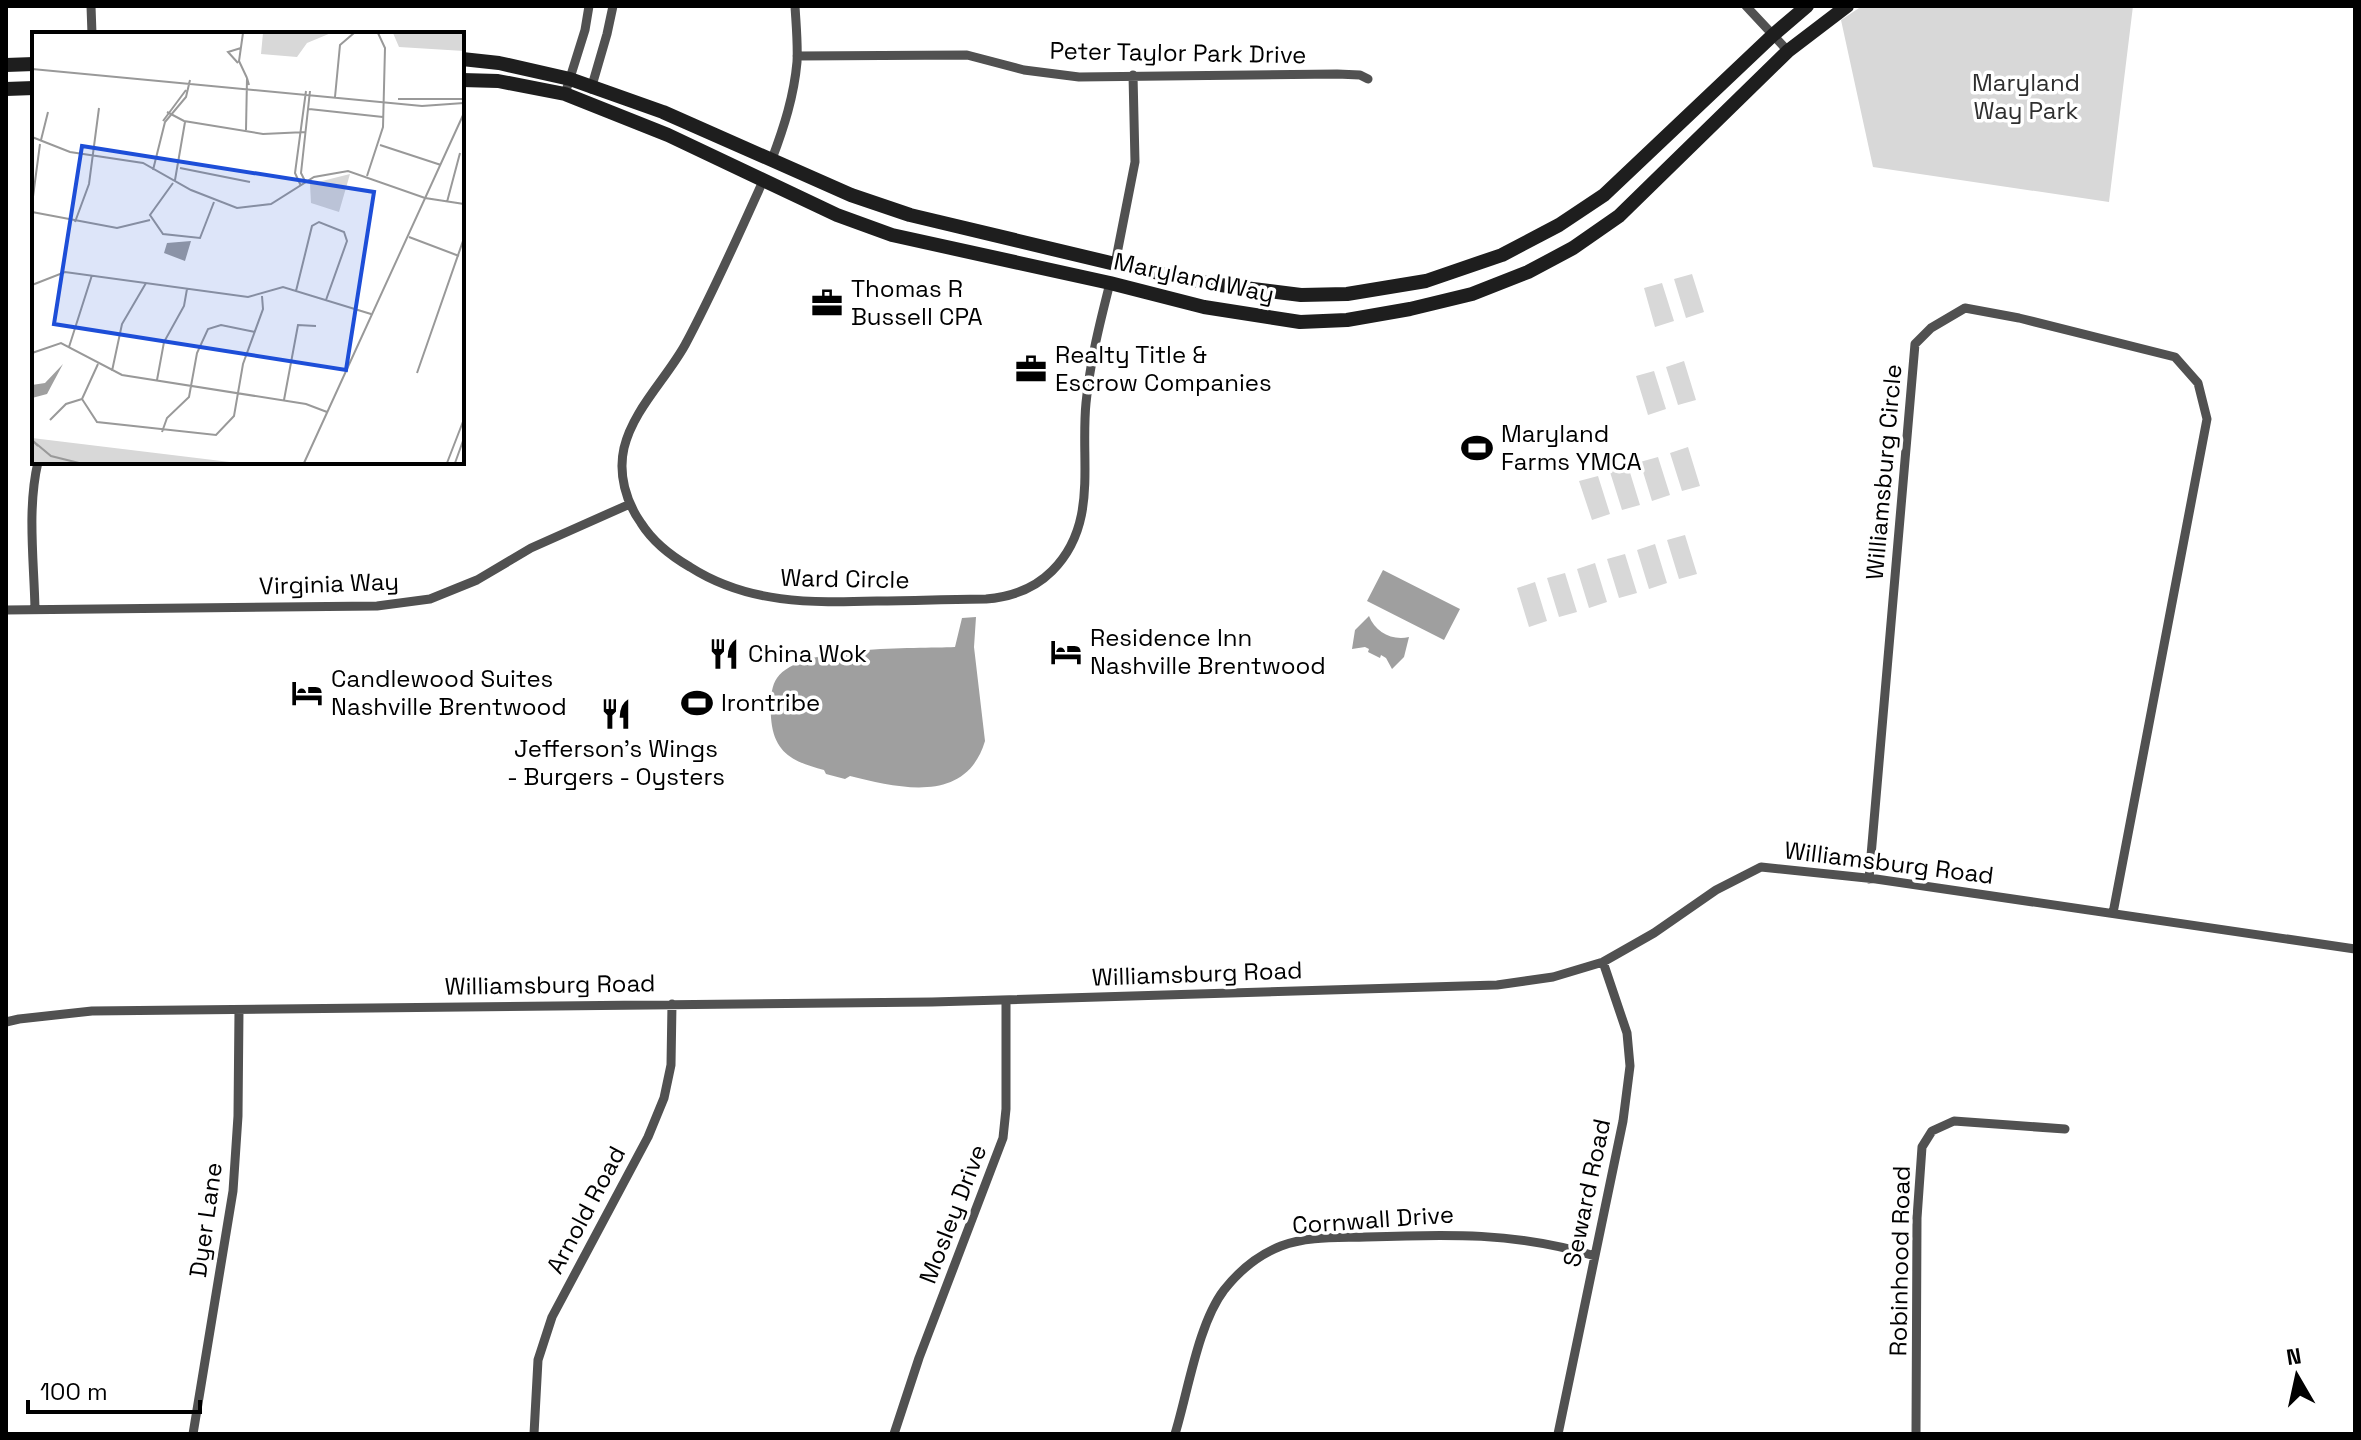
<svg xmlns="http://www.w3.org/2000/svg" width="2361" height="1440" font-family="'Space Grotesk',sans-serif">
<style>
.green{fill:#d8d8d8}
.water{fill:#9f9f9f}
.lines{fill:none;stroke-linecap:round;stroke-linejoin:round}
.minor{stroke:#515151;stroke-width:9}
.secondary{stroke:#1e1e1e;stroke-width:14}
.labels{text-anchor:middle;stroke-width:7;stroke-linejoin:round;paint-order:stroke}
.street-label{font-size:24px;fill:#000;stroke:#fff}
.park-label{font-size:24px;fill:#2f2f2f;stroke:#fff}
.poi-label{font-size:24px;fill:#000;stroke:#fff;text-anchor:start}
.inset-road{fill:none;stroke:#999;stroke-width:2}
.view{fill:#1d4ed8;fill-opacity:0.15;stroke:#1d4ed8;stroke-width:4}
.inset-edge{fill:none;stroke:#000;stroke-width:4}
</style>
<rect width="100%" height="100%" fill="#fff"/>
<path class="green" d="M1862,6H2133L2109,202L1873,167L1841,20Z
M1692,274L1704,312L1686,318L1674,279Z
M1662,283L1674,321L1655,327L1644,288Z
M1684,361L1696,400L1678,405L1666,367Z
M1654,371L1666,409L1648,415L1636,376Z
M1688,447L1700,486L1682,491L1670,453Z
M1658,457L1670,495L1652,501L1640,462Z
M1628,466L1640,505L1622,510L1610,472Z
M1598,476L1610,514L1592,520L1579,481Z
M1685,535L1697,574L1679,579L1667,540Z
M1655,544L1667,583L1649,589L1637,550Z
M1625,554L1637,593L1619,598L1607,559Z
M1595,563L1607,602L1589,608L1577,569Z
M1565,573L1577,612L1559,617L1547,578Z
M1535,582L1547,621L1529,627L1517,588Z"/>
<path class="water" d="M1383,570L1460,609L1444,640L1367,601Z
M1369,616C1375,632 1392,641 1409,637L1404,657L1392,669L1386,658L1381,655L1380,658L1368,652L1369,649L1365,647L1352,649L1355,630Z
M976,617L974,647L985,741C966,805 899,788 850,776L845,779L826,774L824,770C798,763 777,756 772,726C770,713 769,689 777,678C801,644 915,649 955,647L962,618Z"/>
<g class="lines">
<path class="minor" d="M91,6L92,34
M1746,6L1788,51
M797,56L967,55L1024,70L1079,77L1337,74L1360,75L1368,79
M591,89L607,34L613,6
M565,94L585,30L589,6
M772,159C784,127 794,96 797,62C798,44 796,24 795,6
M763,181C738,236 714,291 685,345C666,379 633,410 624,448C618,474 626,502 641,523C653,542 671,556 690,567C748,604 811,603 877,601C914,601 950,599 986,599C1011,597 1034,589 1052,571C1099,524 1080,462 1086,403C1090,362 1100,322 1110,283
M1115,264L1135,162L1133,75
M35,609C34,561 27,509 38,462
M6,610L377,606L430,599L477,580L531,548L630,504
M1869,879L1915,344L1931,328L1965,308L2019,318L2175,357L2198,383L2207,419L2113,913
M6,1022L19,1019L92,1011L932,1002L1497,985L1553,977L1603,962L1654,933L1716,890L1761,867L1876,879L2355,949
M193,1434L233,1191L238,1116L239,1010
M534,1434L538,1360L552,1317L648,1137L664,1098L671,1065L672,1004
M894,1434L919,1358L1003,1138L1006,1109V1000
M1175,1434C1188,1392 1198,1324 1224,1290C1239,1271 1258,1255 1281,1246C1308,1236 1338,1238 1366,1237C1447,1234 1516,1232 1595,1256
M1558,1434L1623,1121L1630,1066L1627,1033L1603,962
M1916,1434L1917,1218L1922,1147L1932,1131L1954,1121L2065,1129"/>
<path class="secondary" d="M462,59L499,63L570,79L663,112L851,195L910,215L1115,264L1212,284L1301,295L1347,294L1426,281L1502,255L1559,225L1604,195L1773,35L1807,6
M6,65L34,64
M462,80L498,81L565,94L668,135L837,215L892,235L1110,283L1204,307L1300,322L1347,320L1410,309L1472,294L1528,272L1573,248L1619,216L1788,51L1847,6
M6,89L34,88"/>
</g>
<defs>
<symbol id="office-bare" viewBox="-9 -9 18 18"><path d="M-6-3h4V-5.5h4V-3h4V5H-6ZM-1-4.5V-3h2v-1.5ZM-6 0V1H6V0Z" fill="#000" stroke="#fff" stroke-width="2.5" paint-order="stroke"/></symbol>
<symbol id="stadium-bare" viewBox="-9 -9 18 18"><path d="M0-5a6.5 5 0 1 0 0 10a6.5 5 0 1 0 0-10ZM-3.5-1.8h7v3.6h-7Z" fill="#000" stroke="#fff" stroke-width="2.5" paint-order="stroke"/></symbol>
<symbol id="hotel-bare" viewBox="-9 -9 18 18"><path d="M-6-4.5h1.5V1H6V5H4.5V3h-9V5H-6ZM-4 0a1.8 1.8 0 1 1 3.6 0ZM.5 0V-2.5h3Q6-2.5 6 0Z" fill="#000" stroke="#fff" stroke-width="2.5" paint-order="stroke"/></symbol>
<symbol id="restaurant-bare" viewBox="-9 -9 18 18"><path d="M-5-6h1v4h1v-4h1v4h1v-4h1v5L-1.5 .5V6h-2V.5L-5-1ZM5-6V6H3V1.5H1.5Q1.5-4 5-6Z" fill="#000" stroke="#fff" stroke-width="2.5" paint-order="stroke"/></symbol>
</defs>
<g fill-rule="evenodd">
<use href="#office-bare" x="805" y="281" width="44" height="44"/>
<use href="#office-bare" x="1009" y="347" width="44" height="44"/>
<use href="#stadium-bare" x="1455" y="426" width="44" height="44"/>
<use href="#hotel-bare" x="1044" y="630" width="44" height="44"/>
<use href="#restaurant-bare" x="702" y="632" width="44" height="44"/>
<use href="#hotel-bare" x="285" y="671" width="44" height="44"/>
<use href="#stadium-bare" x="675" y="681" width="44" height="44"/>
<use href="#restaurant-bare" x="594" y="692" width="44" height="44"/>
</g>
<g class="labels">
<g class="street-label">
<text transform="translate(1178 53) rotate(1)" y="8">Peter Taylor Park Drive</text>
<text transform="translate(1194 278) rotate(12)" y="8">Maryland Way</text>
<text transform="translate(1884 472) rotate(-85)" y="8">Williamsburg Circle</text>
<text transform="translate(845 579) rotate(1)" y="8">Ward Circle</text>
<text transform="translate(329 584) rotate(-2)" y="8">Virginia Way</text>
<text transform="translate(1889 863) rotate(7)" y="8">Williamsburg Road</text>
<text transform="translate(1197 974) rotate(-2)" y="8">Williamsburg Road</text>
<text transform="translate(550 985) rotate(-1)" y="8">Williamsburg Road</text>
<text transform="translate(1587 1193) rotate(-78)" y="8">Seward Road</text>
<text transform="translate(586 1210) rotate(-62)" y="8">Arnold Road</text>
<text transform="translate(953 1214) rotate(-69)" y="8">Mosley Drive</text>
<text transform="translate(206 1220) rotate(-82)" y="8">Dyer Lane</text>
<text transform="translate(1373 1220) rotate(-4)" y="8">Cornwall Drive</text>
<text transform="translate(1900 1261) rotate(-89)" y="8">Robinhood Road</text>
</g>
<g class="park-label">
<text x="2026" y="91">Maryland<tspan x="2026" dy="28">Way Park</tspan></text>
</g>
<g class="poi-label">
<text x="851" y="297">Thomas R<tspan x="851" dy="28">Bussell CPA</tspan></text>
<text x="1055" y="363">Realty Title &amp;<tspan x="1055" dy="28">Escrow Companies</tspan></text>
<text x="1501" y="442">Maryland<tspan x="1501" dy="28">Farms YMCA</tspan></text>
<text x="1090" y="646">Residence Inn<tspan x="1090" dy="28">Nashville Brentwood</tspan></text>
<text x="748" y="662">China Wok</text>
<text x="331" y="687">Candlewood Suites<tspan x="331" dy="28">Nashville Brentwood</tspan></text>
<text x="721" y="711">Irontribe</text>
<text x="616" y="757" text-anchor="middle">Jefferson's Wings<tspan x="616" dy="28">- Burgers - Oysters</tspan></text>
</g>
</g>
<g transform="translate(32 32)">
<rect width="432" height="432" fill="#fff"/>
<path d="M231,1H299L275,11L265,25L229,22ZM361,1H432V19L367,15ZM318,142L307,180L279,171L278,152ZM0,406L206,431H0Z" fill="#d8d8d8"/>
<path d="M159,209L153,229L132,221L135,211ZM31,332L15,362L0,366V353L13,351Z" fill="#9f9f9f"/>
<path class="inset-road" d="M211,1L207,29L215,46M206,31L196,20L209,16M0,37L390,74L432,71M303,65L308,13L322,1M366,67H431M277,77L351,85M135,80L152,89L231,102L274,100M131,89L154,58M214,98L215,46L217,53M0,105L38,120L111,131L159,158L205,176L239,172L282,145L316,139L393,166L432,172M9,108L16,80M348,113L409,133M148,136L218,150M121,138L133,90L154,65L158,48M335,144L351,95L353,16L346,1M143,148L153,90M141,151L118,183L131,202L168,206L182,170M274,151L269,141L278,59M269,154L263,141L274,59M415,170L428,121M0,172L8,112M0,180L85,196L118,188M43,190L57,152L67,76M377,205L427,224M0,253L33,240L216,265L251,255L339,282M264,259L280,194L287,190L312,200L315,209L294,268M37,315L60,243M0,321L29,311L90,343L274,372L295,380M66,332L50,367L65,390L184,403L202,384L211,332L231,277L230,264M80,339L90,292L114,251M385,341L432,206M125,348L132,310L152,274L155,257M252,368L266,293L284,294M18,388L34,372L50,367M130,400L135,386L157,365L165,321L176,297L189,293L223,300M6,414L1,409L19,424L47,431M272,431L432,81M415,431L432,387M423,431L432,406"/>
<path class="view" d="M50,114L342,160L314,338L22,292Z"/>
<rect width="432" height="432" class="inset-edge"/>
</g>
<rect width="2361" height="1440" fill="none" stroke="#000000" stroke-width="16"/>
<g transform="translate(2297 1376) rotate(351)" stroke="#ffffff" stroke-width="6" paint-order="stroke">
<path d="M0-6L14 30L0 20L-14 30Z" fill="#000000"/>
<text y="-12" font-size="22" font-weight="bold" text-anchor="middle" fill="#000000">N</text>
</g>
<path d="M28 1400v12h172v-12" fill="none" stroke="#000000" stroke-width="4"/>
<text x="40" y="1400" font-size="24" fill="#000000" stroke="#ffffff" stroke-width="6" paint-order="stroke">100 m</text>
</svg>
